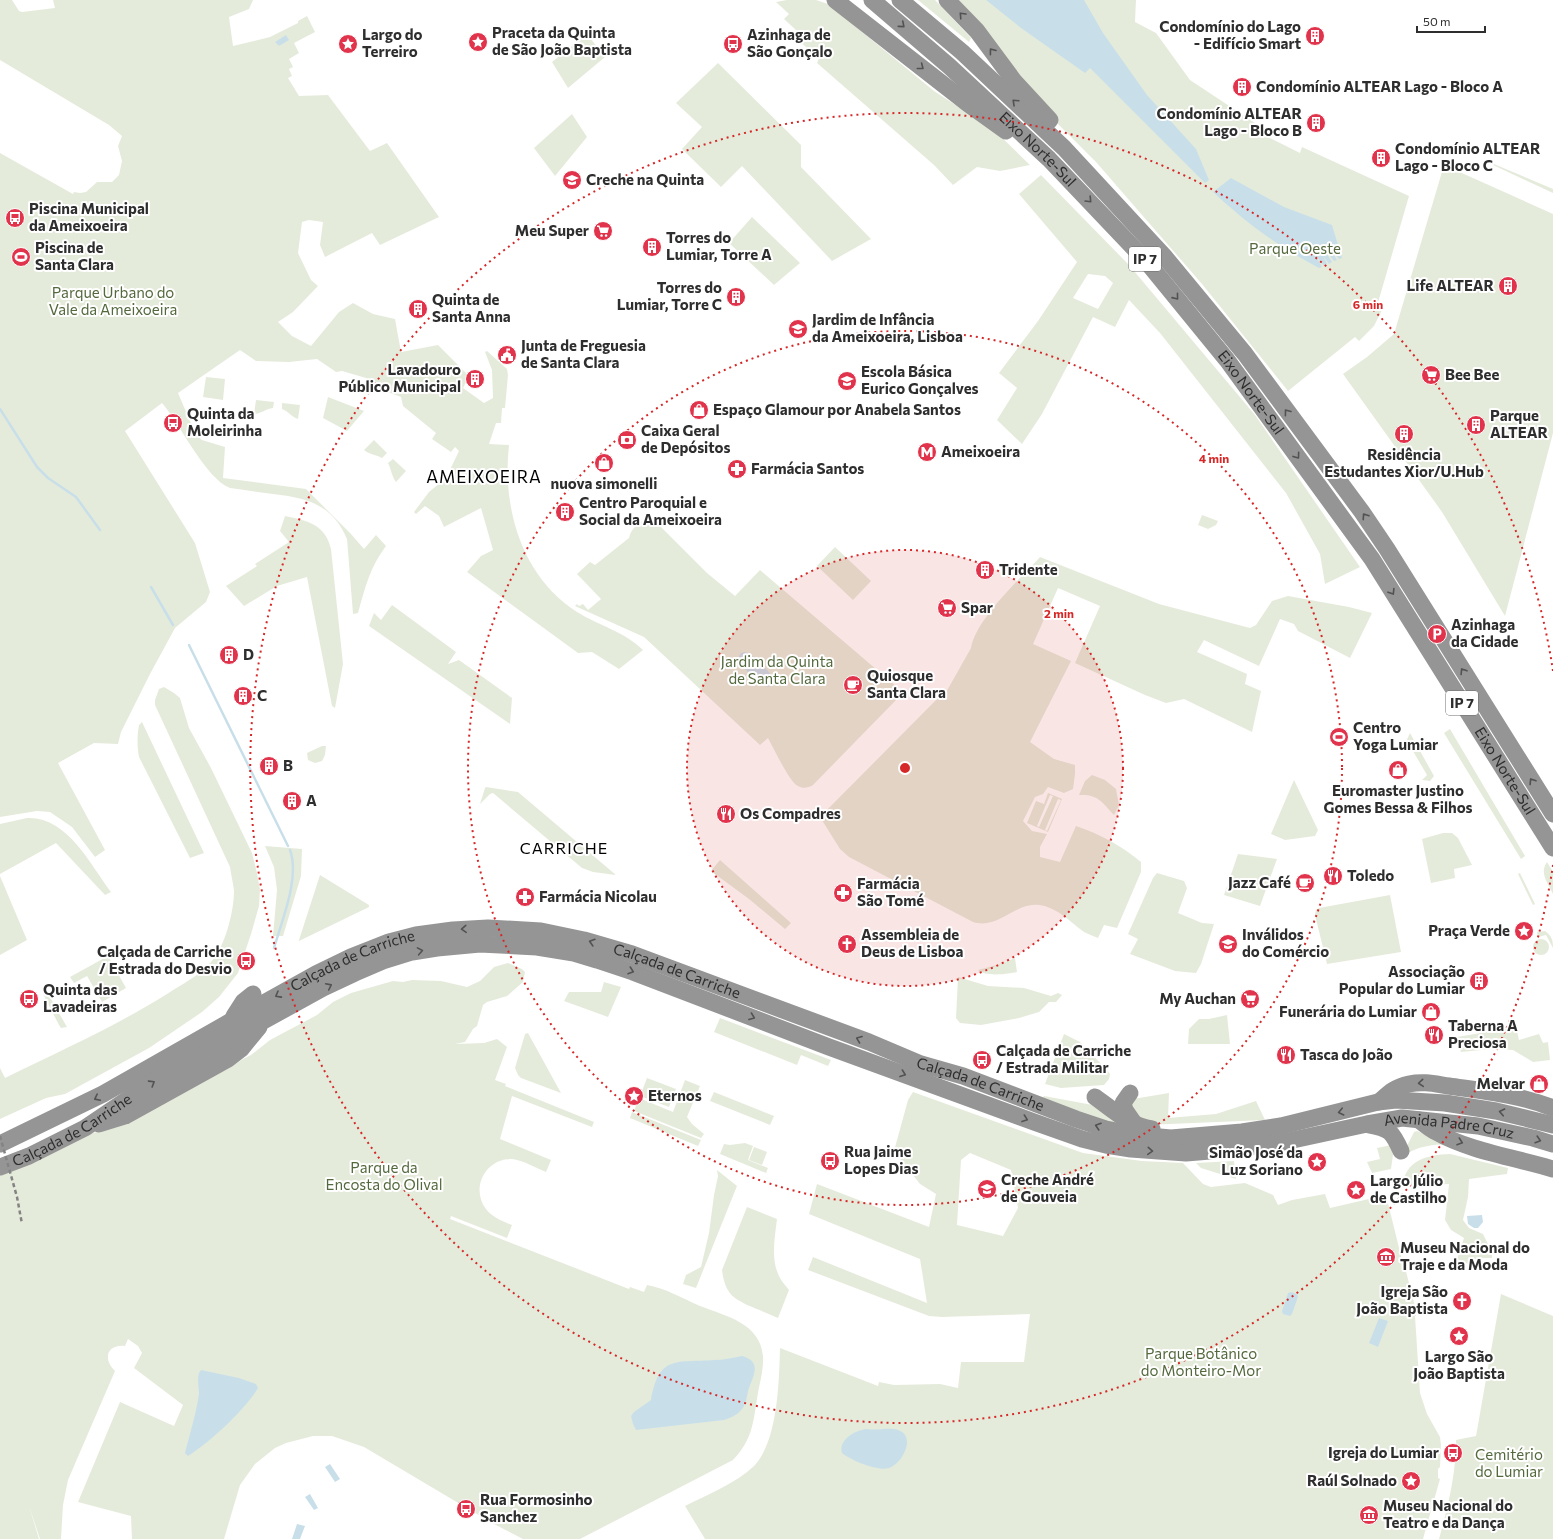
<svg xmlns="http://www.w3.org/2000/svg" width="1553" height="1539" font-family="Commissioner,sans-serif">
<style>
.green{fill:#e5ebdb;fill-rule:evenodd}
.water{fill:#c8dfea}
.lines{fill:none;stroke-linecap:round;stroke-linejoin:round}
.stream{stroke:#c8dfea;stroke-width:2.5}
.highway{stroke:#959595;stroke-width:17}
.rail{stroke:#838383;stroke-width:2.5;stroke-dasharray:4 3;stroke-linecap:butt}
.oneway{stroke:#525252}
.ring{fill:none;stroke:#d62828;stroke-width:2;stroke-dasharray:2 4}
.labels{text-anchor:middle;stroke-width:4;stroke-linejoin:round;paint-order:stroke}
.shield{fill:#fff;stroke:#6d6d6d;stroke-width:1}
.shield-label{font-size:14px;font-weight:bold;fill:#2e2e2e}
.poi-label{font-size:15px;font-weight:bold;fill:#2e2e2e;stroke:#fff;text-anchor:start}
.street-label{font-size:15px;fill:#2e2e2e;stroke:#fff}
.park-label{font-size:15px;fill:#53683c;stroke:#fff}
.neighbourhood-label{font-size:16px;letter-spacing:1px;fill:#000;stroke:#fff}
.quarter-label{font-size:17px;letter-spacing:1px;fill:#000;stroke:#fff}
.centre{fill:#d62828;stroke:#fff;stroke-width:2}
.ring-label{font-size:12px;text-anchor:middle;font-weight:bold;fill:#d62828;stroke:#fff;stroke-width:4;stroke-linejoin:round;paint-order:stroke}
</style>
<rect width="100%" height="100%" fill="#fff"/>
<path class="green" d="M0,0H12L19,11L22,12L55,8L53,0H253L249,9L229,17L233,46L270,37L298,23V21L307,16L315,32L294,43L299,53L289,59L293,67L289,69L292,76L288,78L299,96L328,95L370,151L387,143L439,217L380,245L372,233L325,257L320,245L323,222L309,220L302,222L298,253L311,280L318,286L293,312L278,322L292,336L311,346L339,312L353,303L373,314L395,319L401,352L438,345L469,376L463,388L484,403L493,398L492,370L485,352L487,351L507,369L508,375L505,408H502L501,423H496L489,444L509,445C502,507 521,576 577,612C598,625 625,632 643,650L619,669L592,652L578,653L467,572L481,556L493,550L481,508L444,527L439,516L425,506L416,514L414,512L429,492L446,478L459,451L455,447L451,452L432,439L436,433L403,406L401,397L380,389L366,378L342,371L336,372L317,359L289,362L256,361L240,350L178,393L196,435L202,440L225,447L223,478L306,489L351,534L364,549L376,535L386,546C370,567 365,588 358,613L353,614L347,539C332,504 307,498 273,494C258,492 244,490 230,488C206,479 180,424 162,403L125,431L195,543L210,592L206,602L175,628L150,674L121,732L118,744L94,743L58,763L105,850L95,857L72,827L50,812L37,811L0,817V153L73,194L74,192L80,193L86,192L97,182H112L119,175L122,161L118,146L122,136L109,125L0,60Z
M787,0H816L828,4L934,91L994,130L1030,165L1000,171L977,167L953,185L934,165L817,63L819,58L793,36L797,31L784,19L789,14L776,2Z
M918,0H935L938,3L971,38L969,42Z
M957,0H1136L1135,22L1156,33L1190,80L1270,133L1268,137L1300,153L1302,147L1409,196L1377,306L1383,308L1374,326L1359,341L1355,337L1288,391L1202,284L1096,162L1049,115Z
M587,34L605,57L568,88L552,62Z
M718,63L801,145V167L871,239L832,261L742,166L721,187L682,149L702,127L676,103Z
M572,114L587,137L555,176L534,148Z
M1494,164L1553,189V193L1493,165Z
M1444,165L1553,214V433L1505,616L1442,512L1343,374L1367,357L1394,334Z
M1041,175L1129,265L1255,415L1360,567L1325,584L1320,554L1286,493L1160,333L1129,300L1115,327L1093,317L1042,414L1022,444L997,420L1017,388L999,373L1038,321L1077,262L1019,194ZM1088,274L1105,276L1113,283L1098,309L1073,298Z
M752,217L800,263L774,285L729,243Z
M206,377L225,379L223,400L203,397Z
M328,397L364,411L347,431L323,418Z
M256,400L274,402L273,408C266,409 260,414 254,414Z
M282,403L300,405L298,419C293,418 288,411 282,409Z
M374,440L387,453L382,458C377,455 368,454 364,450Z
M393,459L406,471L396,482C392,477 391,469 388,463Z
M1202,515L1218,521L1216,525L1208,529L1198,525Z
M285,516C308,521 325,524 331,549L343,664L335,708L332,706L307,577L277,586L244,606L226,586L257,566L255,564L289,542L280,531Z
M650,516L707,573L735,596L760,570L897,687L899,694L897,699L813,785C808,788 803,789 798,786C790,783 773,747 768,738L760,745L644,637L575,606L577,604L579,606L583,604L588,610L601,599L577,574L590,562L595,565L629,538C631,527 641,522 650,516Z
M835,547L871,581L853,600L817,566Z
M1040,557L1159,604L1250,628L1256,625L1272,601L1288,596L1349,607L1372,613L1350,658L1298,631L1294,624L1280,619L1259,666L1204,640L1197,652L1247,674L1245,684L1261,691L1252,732L1184,699L1166,703L1145,695L1075,663L1100,606L1058,588L1033,644L1071,661L1030,742L1054,759L1075,765V774L1073,789L1064,793L1048,787L1043,794L1035,797L1023,821L1032,831L1047,834L1040,847V857L1060,862L1076,826C1100,834 1122,846 1141,862V872L1117,928L1104,925L1098,938C1093,936 1088,934 1084,932C1070,922 1057,907 1039,905C1015,902 998,930 973,922L849,857L840,849L820,817L941,695L944,696L971,648C976,619 1020,579 1040,557Z
M392,605L456,652L448,664L459,660L512,698L510,724L369,626L374,613L381,620Z
M164,687L174,693L180,698L189,728L211,768L252,853L257,873L260,890L259,906L251,934L238,973L219,997L202,1012L149,1048L65,1094L46,1098L0,1119V1068L5,1078C60,1051 116,1026 167,994C182,984 199,976 211,962C225,947 234,911 234,891C233,883 231,874 230,867L155,705V700L159,689Z
M142,722L204,853L190,858L139,757C137,746 137,736 139,725Z
M1450,729L1525,856L1521,859L1444,733Z
M1410,733L1434,776L1430,781L1422,780L1427,775L1410,746L1405,748L1404,746Z
M322,746H326L325,755L322,761L315,763L308,760L307,753Z
M1092,775L1105,780L1116,789L1119,805L1114,815C1102,802 1098,794 1079,795L1085,781Z
M1294,780L1318,830L1315,836L1285,840L1271,834Z
M486,787L518,792L616,875L593,872L582,868L493,793L490,794L480,804L485,788Z
M1048,793L1062,799L1048,832L1027,823L1036,801L1044,804ZM1050,795L1053,796L1039,827L1037,826ZM1058,799L1061,800L1047,831L1045,830Z
M27,818C67,816 90,864 111,892L105,895L56,843L0,874V824Z
M1443,833H1452L1458,838L1472,865L1454,869L1455,878L1431,883L1422,839Z
M265,846L302,849L301,876L283,936H273L277,890L274,867Z
M1238,854L1277,859L1260,906L1224,895Z
M720,860L791,923L785,929L749,899L711,871Z
M1547,862L1553,872V894C1548,883 1539,873 1547,862Z
M1157,873L1184,881L1187,888L1178,913L1202,923L1214,924L1201,964L1196,973L1175,971L1130,954L1138,939L1128,934L1153,878Z
M1520,873L1535,904L1533,905L1518,874Z
M320,875L369,905V907L299,941V940Z
M0,876L27,940L0,955Z
M1390,895L1401,952L1327,964L1315,915L1316,910L1319,908Z
M1545,931C1552,936 1553,940 1553,948L1546,935L1538,937L1537,932Z
M1533 947a8 8 0 1 1 16 0a8 8 0 1 1-16 0Z
M108,956L126,988L102,1002L87,976L74,983L70,977Z
M1015,958L1017,972C1008,974 985,977 978,970L997,965Z
M508,963L522,969L525,972L523,982L507,996L487,1002L483,1005L477,1026L473,1029L465,1042L455,1044L484,1043L497,1039L507,1047L495,1080L506,1084L505,1086L594,1122L592,1127L512,1096L500,1139L551,1160L546,1172C536,1168 523,1160 512,1159C486,1158 470,1188 486,1209C492,1217 502,1221 512,1225L507,1238L451,1216L450,1219L629,1289L630,1287L644,1292L647,1285C665,1288 682,1298 700,1306C726,1316 760,1323 763,1356C764,1370 759,1385 757,1399C753,1424 752,1440 733,1460L580,1539H523L492,1523L364,1447L332,1436H313L286,1443L275,1448L255,1464L240,1485L224,1539H132L131,1516L78,1502L120,1402L174,1426L183,1405L134,1368L142,1353L138,1346L128,1339L125,1346C106,1344 103,1360 115,1371L68,1480L63,1505L61,1539H40L29,1506L39,1539H0V1175L85,1135L117,1127L222,1071L226,1070L243,1059L251,1055L270,1040L317,1015L333,1002L351,993L393,981L403,982L412,980L441,981L467,987L480,981L494,967Z
M958,977L988,986L1024,988L1051,996L1058,993L1062,995L1056,1002H1049L1039,1012L1019,1018L981,1025L960,1023L956,1018Z
M604,982L621,987L608,1017L564,1001L569,992H601Z
M47,992L67,1027L61,1028L59,1025L43,994Z
M1227,1015L1230,1044H1188L1189,1029L1199,1019H1209Z
M720,1018L831,1060L828,1066L801,1055L797,1065L714,1032Z
M1516,1027L1519,1040L1539,1034L1543,1043L1548,1042L1550,1060L1533,1062L1513,1050L1491,1049L1461,1052L1457,1037Z
M528,1033L561,1093L521,1078L518,1075L515,1068L525,1034Z
M1064,1034L1080,1042L1107,1070L1110,1074L1109,1079L1104,1085L1061,1088L1045,1084Z
M647,1078L676,1089L669,1107L640,1096Z
M685,1080L700,1086L687,1117L692,1124L704,1134L701,1138L634,1111L639,1098L673,1112Z
M714,1092L774,1116L770,1125L710,1101Z
M913,1092L1083,1153L1142,1161L1183,1163L1203,1184L1211,1187L1245,1183L1273,1195L1278,1205L1292,1200L1325,1194L1330,1208L1386,1195L1402,1260H1403L1416,1310V1316H1415L1420,1393L1427,1414L1440,1437L1441,1445L1440,1467L1438,1469V1478L1440,1479L1423,1539H705L685,1506C707,1495 736,1483 754,1466C778,1441 779,1382 780,1348L878,1386L879,1382L894,1385L940,1384L958,1388L961,1362H1024L1030,1314L942,1317L929,1316L808,1270L813,1257L927,1303L920,1259L809,1214L817,1184L929,1227L936,1194L920,1184L894,1151L908,1100ZM970,1153L1011,1170L1018,1208L1003,1236L957,1225L961,1160Z
M1169,1093L1168,1118L1216,1114L1256,1101L1265,1120L1146,1125L1130,1106L1133,1099Z
M1044,1096L1098,1106L1133,1128L1105,1122L1042,1099Z
M632,1112L701,1140L698,1146L630,1118Z
M1417,1131L1443,1142L1445,1144C1433,1145 1418,1146 1407,1154L1405,1150L1414,1132Z
M745,1143L753,1146L748,1160L768,1168L766,1173L720,1154L724,1144L730,1145Z
M1391,1145L1393,1155L1391,1169L1372,1173L1367,1162L1380,1159L1377,1148Z
M754,1147L767,1152L762,1165L749,1160Z
M1450,1154L1508,1168L1507,1174L1469,1179L1468,1197L1463,1220L1469,1228L1483,1234L1492,1252V1258H1476L1473,1266L1457,1259L1464,1238L1451,1230L1445,1220L1449,1184L1402,1186C1406,1160 1426,1155 1450,1154Z
M1234,1161L1236,1179L1201,1168L1196,1163Z
M717,1170L737,1186L696,1288L683,1284L686,1275L701,1267L709,1233L714,1195L718,1176Z
M747,1207L777,1219C775,1237 770,1260 780,1278C782,1282 786,1286 789,1290L778,1318C766,1312 746,1306 735,1298C726,1292 723,1279 722,1270Z
M1501,1294L1553,1316V1539H1439C1448,1506 1456,1475 1456,1440L1476,1436Z"/>
<path class="water" d="M986,0H1084L1103,33L1147,95L1196,149L1209,180L1205,183L1090,68L1085,73L1021,28Z
M286,35L289,40L279,46L275,42Z
M1231,178L1284,207L1332,225L1342,258L1339,259L1326,242L1337,260L1334,261L1320,243L1332,262L1329,264L1323,256L1327,264L1324,266L1315,255L1322,267L1319,268C1279,247 1246,223 1213,192Z
M347,380L358,382L367,388L361,392H352L348,389L345,382Z
M744,652C751,652 773,674 774,681L773,684L768,687C761,686 739,665 738,658L741,653Z
M1482,1215L1483,1222L1478,1228H1474L1468,1224L1467,1216Z
M1291,1292L1297,1294L1298,1297L1292,1314L1290,1316L1283,1314L1282,1311L1288,1293Z
M1379,1318L1388,1321L1378,1347L1369,1343Z
M742,1356C763,1362 753,1376 748,1391C747,1396 746,1405 742,1409C738,1415 730,1418 724,1420L636,1430L633,1424L631,1416L634,1412L651,1400C659,1354 677,1363 714,1360C723,1360 732,1358 742,1356Z
M201,1370L239,1378L256,1384L258,1388C245,1410 209,1443 188,1456L185,1453C190,1433 196,1414 199,1394C199,1387 196,1375 201,1370Z
M867,1429C877,1431 889,1427 898,1430C917,1436 902,1464 889,1468C879,1472 850,1460 842,1453C838,1440 855,1430 867,1429Z
M330,1464L340,1479L335,1482L325,1467Z
M310,1494L318,1508L314,1510L305,1497Z
M297,1524L305,1526L300,1539H292Z"/>
<g class="lines">
<path class="stream" d="M0,409L37,467L48,478L76,497L100,530
M151,587L173,625
M189,645L288,846
M274,948C282,920 300,878 290,850"/>
<g class="highway">
<path d="M835,0L967,103L1006,131"/>
<path id="s1" d="M872,0L949,66L1049,159L1147,262L1227,360L1372,559L1553,848"/>
<path d="M900,0L962,52L1064,148L1164,256L1245,354L1362,512L1387,549L1553,814"/>
<path d="M947,0L977,31L1014,81L1050,120"/>
<path d="M234,1016L243,1002L253,994"/>
<path d="M1130,1093L1123,1103L1125,1110L1134,1123"/>
<path d="M1095,1097C1112,1109 1130,1126 1152,1129"/>
<path d="M1379,1102C1389,1093 1395,1087 1409,1084C1424,1081 1435,1084 1449,1086C1483,1091 1521,1095 1553,1108"/>
<path d="M1419,1120C1424,1124 1430,1129 1436,1132C1469,1151 1517,1158 1553,1169"/>
<path d="M99,1124L125,1116L228,1059L241,1049L259,1027"/>
<path d="M1369,1125C1390,1129 1392,1131 1401,1151"/>
<path id="s2" d="M0,1144L103,1094L233,1020L316,974L351,957L389,942L416,935L453,930L488,928L541,931L584,940L632,954L869,1042L921,1064L963,1076L1076,1119L1106,1129L1137,1135L1171,1138L1242,1132L1281,1126L1378,1102L1396,1100L1445,1103L1496,1111L1553,1125"/>
<path id="s3" d="M0,1167L29,1156L85,1128L153,1082L323,988L355,973L383,961L412,952L437,948L480,944L537,947L574,953L597,960L633,972L829,1047L1034,1122L1082,1139L1106,1145L1131,1149L1186,1153L1222,1150L1279,1143L1367,1124L1402,1118L1478,1126L1533,1138L1553,1144"/>
</g>
<path class="rail" d="M0,1136L17,1197L22,1224"/>
</g>
<defs><path id="oneway-chevron" d="M-2-3.5L2.5 0L-2 3.5" fill="none" stroke-width="1.6" stroke-linecap="round" stroke-linejoin="round"/></defs>
<g class="oneway">
<use href="#oneway-chevron" transform="translate(962 15) rotate(-133)"/>
<use href="#oneway-chevron" transform="translate(902 25) rotate(41)"/>
<use href="#oneway-chevron" transform="translate(992 51) rotate(-127)"/>
<use href="#oneway-chevron" transform="translate(921 67) rotate(38)"/>
<use href="#oneway-chevron" transform="translate(1015 102) rotate(-137)"/>
<use href="#oneway-chevron" transform="translate(1089 200) rotate(46)"/>
<use href="#oneway-chevron" transform="translate(1176 297) rotate(51)"/>
<use href="#oneway-chevron" transform="translate(1287 412) rotate(-127)"/>
<use href="#oneway-chevron" transform="translate(1297 456) rotate(54)"/>
<use href="#oneway-chevron" transform="translate(1365 516) rotate(-124)"/>
<use href="#oneway-chevron" transform="translate(1392 592) rotate(58)"/>
<use href="#oneway-chevron" transform="translate(1463 671) rotate(-122)"/>
<use href="#oneway-chevron" transform="translate(1532 781) rotate(-122)"/>
<use href="#oneway-chevron" transform="translate(464 929) rotate(177)"/>
<use href="#oneway-chevron" transform="translate(592 942) rotate(-163)"/>
<use href="#oneway-chevron" transform="translate(420 951) rotate(-10)"/>
<use href="#oneway-chevron" transform="translate(631 971) rotate(19)"/>
<use href="#oneway-chevron" transform="translate(329 986) rotate(-26)"/>
<use href="#oneway-chevron" transform="translate(278 995) rotate(151)"/>
<use href="#oneway-chevron" transform="translate(752 1017) rotate(21)"/>
<use href="#oneway-chevron" transform="translate(859 1039) rotate(-159)"/>
<use href="#oneway-chevron" transform="translate(903 1074) rotate(20)"/>
<use href="#oneway-chevron" transform="translate(152 1083) rotate(-32)"/>
<use href="#oneway-chevron" transform="translate(1421 1083) rotate(175)"/>
<use href="#oneway-chevron" transform="translate(97 1098) rotate(153)"/>
<use href="#oneway-chevron" transform="translate(1341 1112) rotate(167)"/>
<use href="#oneway-chevron" transform="translate(1502 1112) rotate(-168)"/>
<use href="#oneway-chevron" transform="translate(1025 1119) rotate(20)"/>
<use href="#oneway-chevron" transform="translate(1098 1126) rotate(-162)"/>
<use href="#oneway-chevron" transform="translate(1538 1140) rotate(17)"/>
<use href="#oneway-chevron" transform="translate(1460 1142) rotate(19)"/>
<use href="#oneway-chevron" transform="translate(1150 1151) rotate(4)"/>
</g>
<circle cx="905" cy="768" r="218" fill="#d62828" fill-opacity=".12"/>
<g class="ring">
<circle cx="905" cy="768" r="218"/>
<circle cx="905" cy="768" r="437"/>
<path d="M1553 865A655 655 0 1 1 1553 671"/>
</g>
<defs>
<symbol id="building-disc" viewBox="-11 -11 22 22"><circle r="9.5" fill="#e1334b" stroke="#fff"/><path d="M-4-6H4V6H1V3H-1V6H-4ZM-2.5-4.3h1.7v1.8h-1.7ZM.8-4.3h1.7v1.8H.8ZM-2.5-1h1.7V.8h-1.7ZM.8-1h1.7V.8H.8Z" fill="#fff"/></symbol>
<symbol id="sight-disc" viewBox="-11 -11 22 22"><circle r="9.5" fill="#e1334b" stroke="#fff"/><path d="M0-6L1.8-2.2L6-1.7L2.9 1.2L3.7 5.4L0 3.3L-3.7 5.4L-2.9 1.2L-6-1.7L-1.8-2.2Z" fill="#fff"/></symbol>
<symbol id="bus-disc" viewBox="-11 -11 22 22"><circle r="9.5" fill="#e1334b" stroke="#fff"/><path d="M-5-6H5V4H4V6H2V4H-2V6H-4V4H-5ZM-3.5-4V0h7V-4ZM-3.5 1.2v1.5H-2V1.2ZM2 1.2v1.5H3.5V1.2Z" fill="#fff"/></symbol>
<symbol id="school-disc" viewBox="-11 -11 22 22"><circle r="9.5" fill="#e1334b" stroke="#fff"/><path d="M0-5L7-2L0 1L-7-2ZM-4 1L0 2.5L4 1V4Q0 6-4 4Z" fill="#fff"/></symbol>
<symbol id="supermarket-disc" viewBox="-11 -11 22 22"><circle r="9.5" fill="#e1334b" stroke="#fff"/><path d="M-6-5.5h2.5l.6 2H6L4.5 2H-2.5L-4.4-4H-6ZM-1.5 3.2a1.3 1.3 0 1 0 .1 0ZM3 3.2a1.3 1.3 0 1 0 .1 0Z" fill="#fff"/></symbol>
<symbol id="stadium-disc" viewBox="-11 -11 22 22"><circle r="9.5" fill="#e1334b" stroke="#fff"/><path d="M0-5a6.5 5 0 1 0 0 10a6.5 5 0 1 0 0-10ZM-3.5-1.8h7v3.6h-7Z" fill="#fff"/></symbol>
<symbol id="civic-disc" viewBox="-11 -11 22 22"><circle r="9.5" fill="#e1334b" stroke="#fff"/><path d="M-.6-6.5H3V-4.5H.6V-3L4-1V1h2V6H-6V1h2V-1L-.6-3ZM-1.2 2.5V6h2.4V2.5Z" fill="#fff"/></symbol>
<symbol id="shop-disc" viewBox="-11 -11 22 22"><circle r="9.5" fill="#e1334b" stroke="#fff"/><path d="M-5-2.5h2.3a2.7 3.5 0 0 1 5.4 0H5L5.5 6h-11ZM-1.5-2.5h3a1.5 2.3 0 0 0-3 0Z" fill="#fff"/></symbol>
<symbol id="bank-disc" viewBox="-11 -11 22 22"><circle r="9.5" fill="#e1334b" stroke="#fff"/><path d="M-6-4H6V4H-6ZM0-2.3a2.3 2.3 0 1 0 0 4.6a2.3 2.3 0 1 0 0-4.6Z" fill="#fff"/></symbol>
<symbol id="metro-disc" viewBox="-11 -11 22 22"><circle r="9.5" fill="#e1334b" stroke="#fff"/><path d="M-5.5 5V-5H-3L0 0L3-5H5.5V5H3V-.5L0 4L-3-.5V5Z" fill="#fff"/></symbol>
<symbol id="pharmacy-disc" viewBox="-11 -11 22 22"><circle r="9.5" fill="#e1334b" stroke="#fff"/><path d="M-2-6h4v4h4v4h-4v4h-4v-4h-4v-4h4Z" fill="#fff"/></symbol>
<symbol id="parking-disc" viewBox="-11 -11 22 22"><circle r="9.5" fill="#e1334b" stroke="#fff"/><path d="M-3.5-5.5H1a3.5 3.5 0 0 1 0 7H-1V5.5H-3.5ZM-1-3.4V-.6H.8a1.4 1.4 0 0 0 0-2.8Z" fill="#fff"/></symbol>
<symbol id="cafe-disc" viewBox="-11 -11 22 22"><circle r="9.5" fill="#e1334b" stroke="#fff"/><path d="M-5.5-4.5H6V0H3Q3 3.5 0 3.5H-2.5Q-5.5 3.5-5.5 0ZM3-3.2v2h1.7v-2ZM-6 4.5H4V6H-6Z" fill="#fff"/></symbol>
<symbol id="restaurant-disc" viewBox="-11 -11 22 22"><circle r="9.5" fill="#e1334b" stroke="#fff"/><path d="M-5-6h1v4h1v-4h1v4h1v-4h1v5L-1.5 .5V6h-2V.5L-5-1ZM5-6V6H3V1.5H1.5Q1.5-4 5-6Z" fill="#fff"/></symbol>
<symbol id="church-disc" viewBox="-11 -11 22 22"><circle r="9.5" fill="#e1334b" stroke="#fff"/><path d="M-1.2-6h2.4v3.5h3.3v2.4h-3.3V6h-2.4V-.1h-3.3v-2.4h3.3Z" fill="#fff"/></symbol>
<symbol id="museum-disc" viewBox="-11 -11 22 22"><circle r="9.5" fill="#e1334b" stroke="#fff"/><path d="M0-6L6-3V-2H-6V-3ZM-5-1h2V3h-2ZM-1-1h2V3h-2ZM3-1h2V3H3ZM-6 4H6V6H-6Z" fill="#fff"/></symbol>
</defs>
<g fill-rule="evenodd">
<use href="#building-disc" x="1304" y="25" width="22" height="22"/>
<use href="#sight-disc" x="467" y="31" width="22" height="22"/>
<use href="#sight-disc" x="337" y="33" width="22" height="22"/>
<use href="#bus-disc" x="722" y="33" width="22" height="22"/>
<use href="#building-disc" x="1231" y="76" width="22" height="22"/>
<use href="#building-disc" x="1305" y="112" width="22" height="22"/>
<use href="#building-disc" x="1370" y="147" width="22" height="22"/>
<use href="#school-disc" x="561" y="169" width="22" height="22"/>
<use href="#bus-disc" x="4" y="207" width="22" height="22"/>
<use href="#supermarket-disc" x="592" y="220" width="22" height="22"/>
<use href="#building-disc" x="641" y="236" width="22" height="22"/>
<use href="#stadium-disc" x="10" y="246" width="22" height="22"/>
<use href="#building-disc" x="1497" y="275" width="22" height="22"/>
<use href="#building-disc" x="725" y="286" width="22" height="22"/>
<use href="#building-disc" x="407" y="298" width="22" height="22"/>
<use href="#school-disc" x="787" y="318" width="22" height="22"/>
<use href="#civic-disc" x="496" y="344" width="22" height="22"/>
<use href="#supermarket-disc" x="1420" y="364" width="22" height="22"/>
<use href="#building-disc" x="464" y="368" width="22" height="22"/>
<use href="#school-disc" x="836" y="370" width="22" height="22"/>
<use href="#shop-disc" x="688" y="399" width="22" height="22"/>
<use href="#bus-disc" x="162" y="412" width="22" height="22"/>
<use href="#building-disc" x="1465" y="414" width="22" height="22"/>
<use href="#building-disc" x="1393" y="423" width="22" height="22"/>
<use href="#bank-disc" x="616" y="429" width="22" height="22"/>
<use href="#metro-disc" x="916" y="441" width="22" height="22"/>
<use href="#shop-disc" x="593" y="452" width="22" height="22"/>
<use href="#pharmacy-disc" x="726" y="458" width="22" height="22"/>
<use href="#building-disc" x="554" y="501" width="22" height="22"/>
<use href="#building-disc" x="974" y="559" width="22" height="22"/>
<use href="#supermarket-disc" x="936" y="597" width="22" height="22"/>
<use href="#parking-disc" x="1426" y="623" width="22" height="22"/>
<use href="#building-disc" x="218" y="644" width="22" height="22"/>
<use href="#cafe-disc" x="842" y="674" width="22" height="22"/>
<use href="#building-disc" x="232" y="685" width="22" height="22"/>
<use href="#stadium-disc" x="1328" y="726" width="22" height="22"/>
<use href="#building-disc" x="258" y="755" width="22" height="22"/>
<use href="#shop-disc" x="1387" y="759" width="22" height="22"/>
<use href="#building-disc" x="281" y="790" width="22" height="22"/>
<use href="#restaurant-disc" x="715" y="803" width="22" height="22"/>
<use href="#restaurant-disc" x="1322" y="865" width="22" height="22"/>
<use href="#cafe-disc" x="1294" y="872" width="22" height="22"/>
<use href="#pharmacy-disc" x="832" y="882" width="22" height="22"/>
<use href="#pharmacy-disc" x="514" y="886" width="22" height="22"/>
<use href="#sight-disc" x="1513" y="920" width="22" height="22"/>
<use href="#church-disc" x="836" y="933" width="22" height="22"/>
<use href="#school-disc" x="1217" y="933" width="22" height="22"/>
<use href="#bus-disc" x="235" y="950" width="22" height="22"/>
<use href="#building-disc" x="1468" y="970" width="22" height="22"/>
<use href="#bus-disc" x="18" y="988" width="22" height="22"/>
<use href="#supermarket-disc" x="1239" y="988" width="22" height="22"/>
<use href="#shop-disc" x="1420" y="1001" width="22" height="22"/>
<use href="#restaurant-disc" x="1423" y="1024" width="22" height="22"/>
<use href="#restaurant-disc" x="1275" y="1044" width="22" height="22"/>
<use href="#bus-disc" x="971" y="1049" width="22" height="22"/>
<use href="#shop-disc" x="1528" y="1073" width="22" height="22"/>
<use href="#sight-disc" x="623" y="1085" width="22" height="22"/>
<use href="#bus-disc" x="819" y="1150" width="22" height="22"/>
<use href="#sight-disc" x="1306" y="1151" width="22" height="22"/>
<use href="#school-disc" x="976" y="1178" width="22" height="22"/>
<use href="#sight-disc" x="1345" y="1179" width="22" height="22"/>
<use href="#museum-disc" x="1375" y="1246" width="22" height="22"/>
<use href="#church-disc" x="1451" y="1290" width="22" height="22"/>
<use href="#sight-disc" x="1448" y="1325" width="22" height="22"/>
<use href="#bus-disc" x="1442" y="1442" width="22" height="22"/>
<use href="#sight-disc" x="1400" y="1470" width="22" height="22"/>
<use href="#bus-disc" x="455" y="1498" width="22" height="22"/>
<use href="#museum-disc" x="1358" y="1504" width="22" height="22"/>
</g>
<g class="labels">
<g class="shield">
<rect x="1129" y="247" width="32" height="24" rx="3"/>
<rect x="1446" y="691" width="32" height="24" rx="3"/>
</g>
<g class="shield-label">
<text x="1145" y="264">IP 7</text>
<text x="1462" y="708">IP 7</text>
</g>
<g class="poi-label">
<text x="1301" y="32" text-anchor="end">Condomínio do Lago<tspan x="1301" dy="17">- Edifício Smart</tspan></text>
<text x="492" y="38">Praceta da Quinta<tspan x="492" dy="17">de São João Baptista</tspan></text>
<text x="362" y="40">Largo do<tspan x="362" dy="17">Terreiro</tspan></text>
<text x="747" y="40">Azinhaga de<tspan x="747" dy="17">São Gonçalo</tspan></text>
<text x="1256" y="92">Condomínio ALTEAR Lago - Bloco A</text>
<text x="1302" y="119" text-anchor="end">Condomínio ALTEAR<tspan x="1302" dy="17">Lago - Bloco B</tspan></text>
<text x="1395" y="154">Condomínio ALTEAR<tspan x="1395" dy="17">Lago - Bloco C</tspan></text>
<text x="586" y="185">Creche na Quinta</text>
<text x="29" y="214">Piscina Municipal<tspan x="29" dy="17">da Ameixoeira</tspan></text>
<text x="589" y="236" text-anchor="end">Meu Super</text>
<text x="666" y="243">Torres do<tspan x="666" dy="17">Lumiar, Torre A</tspan></text>
<text x="35" y="253">Piscina de<tspan x="35" dy="17">Santa Clara</tspan></text>
<text x="1494" y="291" text-anchor="end">Life ALTEAR</text>
<text x="722" y="293" text-anchor="end">Torres do<tspan x="722" dy="17">Lumiar, Torre C</tspan></text>
<text x="432" y="305">Quinta de<tspan x="432" dy="17">Santa Anna</tspan></text>
<text x="812" y="325">Jardim de Infância<tspan x="812" dy="17">da Ameixoeira, Lisboa</tspan></text>
<text x="521" y="351">Junta de Freguesia<tspan x="521" dy="17">de Santa Clara</tspan></text>
<text x="461" y="375" text-anchor="end">Lavadouro<tspan x="461" dy="17">Público Municipal</tspan></text>
<text x="861" y="377">Escola Básica<tspan x="861" dy="17">Eurico Gonçalves</tspan></text>
<text x="1445" y="380">Bee Bee</text>
<text x="713" y="415">Espaço Glamour por Anabela Santos</text>
<text x="187" y="419">Quinta da<tspan x="187" dy="17">Moleirinha</tspan></text>
<text x="1490" y="421">Parque<tspan x="1490" dy="17">ALTEAR</tspan></text>
<text x="641" y="436">Caixa Geral<tspan x="641" dy="17">de Depósitos</tspan></text>
<text x="941" y="457">Ameixoeira</text>
<text x="1404" y="460" text-anchor="middle">Residência<tspan x="1404" dy="17">Estudantes Xior/U.Hub</tspan></text>
<text x="751" y="474">Farmácia Santos</text>
<text x="604" y="489" text-anchor="middle">nuova simonelli</text>
<text x="579" y="508">Centro Paroquial e<tspan x="579" dy="17">Social da Ameixoeira</tspan></text>
<text x="999" y="575">Tridente</text>
<text x="961" y="613">Spar</text>
<text x="1451" y="630">Azinhaga<tspan x="1451" dy="17">da Cidade</tspan></text>
<text x="243" y="660">D</text>
<text x="867" y="681">Quiosque<tspan x="867" dy="17">Santa Clara</tspan></text>
<text x="257" y="701">C</text>
<text x="1353" y="733">Centro<tspan x="1353" dy="17">Yoga Lumiar</tspan></text>
<text x="283" y="771">B</text>
<text x="1398" y="796" text-anchor="middle">Euromaster Justino<tspan x="1398" dy="17">Gomes Bessa &amp; Filhos</tspan></text>
<text x="306" y="806">A</text>
<text x="740" y="819">Os Compadres</text>
<text x="1347" y="881">Toledo</text>
<text x="1291" y="888" text-anchor="end">Jazz Café</text>
<text x="857" y="889">Farmácia<tspan x="857" dy="17">São Tomé</tspan></text>
<text x="539" y="902">Farmácia Nicolau</text>
<text x="1510" y="936" text-anchor="end">Praça Verde</text>
<text x="861" y="940">Assembleia de<tspan x="861" dy="17">Deus de Lisboa</tspan></text>
<text x="1242" y="940">Inválidos<tspan x="1242" dy="17">do Comércio</tspan></text>
<text x="232" y="957" text-anchor="end">Calçada de Carriche<tspan x="232" dy="17">/ Estrada do Desvio</tspan></text>
<text x="1465" y="977" text-anchor="end">Associação<tspan x="1465" dy="17">Popular do Lumiar</tspan></text>
<text x="43" y="995">Quinta das<tspan x="43" dy="17">Lavadeiras</tspan></text>
<text x="1236" y="1004" text-anchor="end">My Auchan</text>
<text x="1417" y="1017" text-anchor="end">Funerária do Lumiar</text>
<text x="1448" y="1031">Taberna A<tspan x="1448" dy="17">Preciosa</tspan></text>
<text x="996" y="1056">Calçada de Carriche<tspan x="996" dy="17">/ Estrada Militar</tspan></text>
<text x="1300" y="1060">Tasca do João</text>
<text x="1525" y="1089" text-anchor="end">Melvar</text>
<text x="648" y="1101">Eternos</text>
<text x="844" y="1157">Rua Jaime<tspan x="844" dy="17">Lopes Dias</tspan></text>
<text x="1303" y="1158" text-anchor="end">Simão José da<tspan x="1303" dy="17">Luz Soriano</tspan></text>
<text x="1001" y="1185">Creche André<tspan x="1001" dy="17">de Gouveia</tspan></text>
<text x="1370" y="1186">Largo Júlio<tspan x="1370" dy="17">de Castilho</tspan></text>
<text x="1400" y="1253">Museu Nacional do<tspan x="1400" dy="17">Traje e da Moda</tspan></text>
<text x="1448" y="1297" text-anchor="end">Igreja São<tspan x="1448" dy="17">João Baptista</tspan></text>
<text x="1459" y="1362" text-anchor="middle">Largo São<tspan x="1459" dy="17">João Baptista</tspan></text>
<text x="1439" y="1458" text-anchor="end">Igreja do Lumiar</text>
<text x="1397" y="1486" text-anchor="end">Raúl Solnado</text>
<text x="480" y="1505">Rua Formosinho<tspan x="480" dy="17">Sanchez</tspan></text>
<text x="1383" y="1511">Museu Nacional do<tspan x="1383" dy="17">Teatro e da Dança</tspan></text>
</g>
<g class="street-label">
<text dy="5" stroke="none"><textPath href="#s1" startOffset="223">Eixo Norte-Sul</textPath></text>
<text dy="5" stroke="none"><textPath href="#s1" startOffset="547">Eixo Norte-Sul</textPath></text>
<text dy="5" stroke="none"><textPath href="#s1" startOffset="1003">Eixo Norte-Sul</textPath></text>
<text dy="5" stroke="none"><textPath href="#s2" startOffset="398">Calçada de Carriche</textPath></text>
<text dy="5" stroke="none"><textPath href="#s2" startOffset="734">Calçada de Carriche</textPath></text>
<text dy="5" stroke="none"><textPath href="#s2" startOffset="1058">Calçada de Carriche</textPath></text>
<text dy="5" stroke="none"><textPath href="#s3" startOffset="81">Calçada de Carriche</textPath></text>
<text dy="5" stroke="none"><textPath href="#s3" startOffset="1542">Avenida Padre Cruz</textPath></text>
</g>
<g class="park-label">
<text x="1295" y="254">Parque Oeste</text>
<text x="113" y="298">Parque Urbano do<tspan x="113" dy="17">Vale da Ameixoeira</tspan></text>
<text x="777" y="667">Jardim da Quinta<tspan x="777" dy="17">de Santa Clara</tspan></text>
<text x="384" y="1173">Parque da<tspan x="384" dy="17">Encosta do Olival</tspan></text>
<text x="1201" y="1359">Parque Botânico<tspan x="1201" dy="17">do Monteiro-Mor</tspan></text>
<text x="1509" y="1460">Cemitério<tspan x="1509" dy="17">do Lumiar</tspan></text>
</g>
<g class="neighbourhood-label">
<text x="564" y="854">CARRICHE</text>
</g>
<g class="quarter-label">
<text x="484" y="483">AMEIXOEIRA</text>
</g>
</g>
<circle cx="905" cy="768" r="6" class="centre"/>
<g class="ring-label">
<text x="1368" y="309">6 min</text>
<text x="1214" y="463">4 min</text>
<text x="1059" y="618">2 min</text>
</g>
<path d="M1417 26v6h68v-6" fill="none" stroke="#2e2e2e" stroke-width="2"/>
<text x="1423" y="26" font-size="12" fill="#2e2e2e" stroke="#ffffff" stroke-width="3" paint-order="stroke">50 m</text>
</svg>
